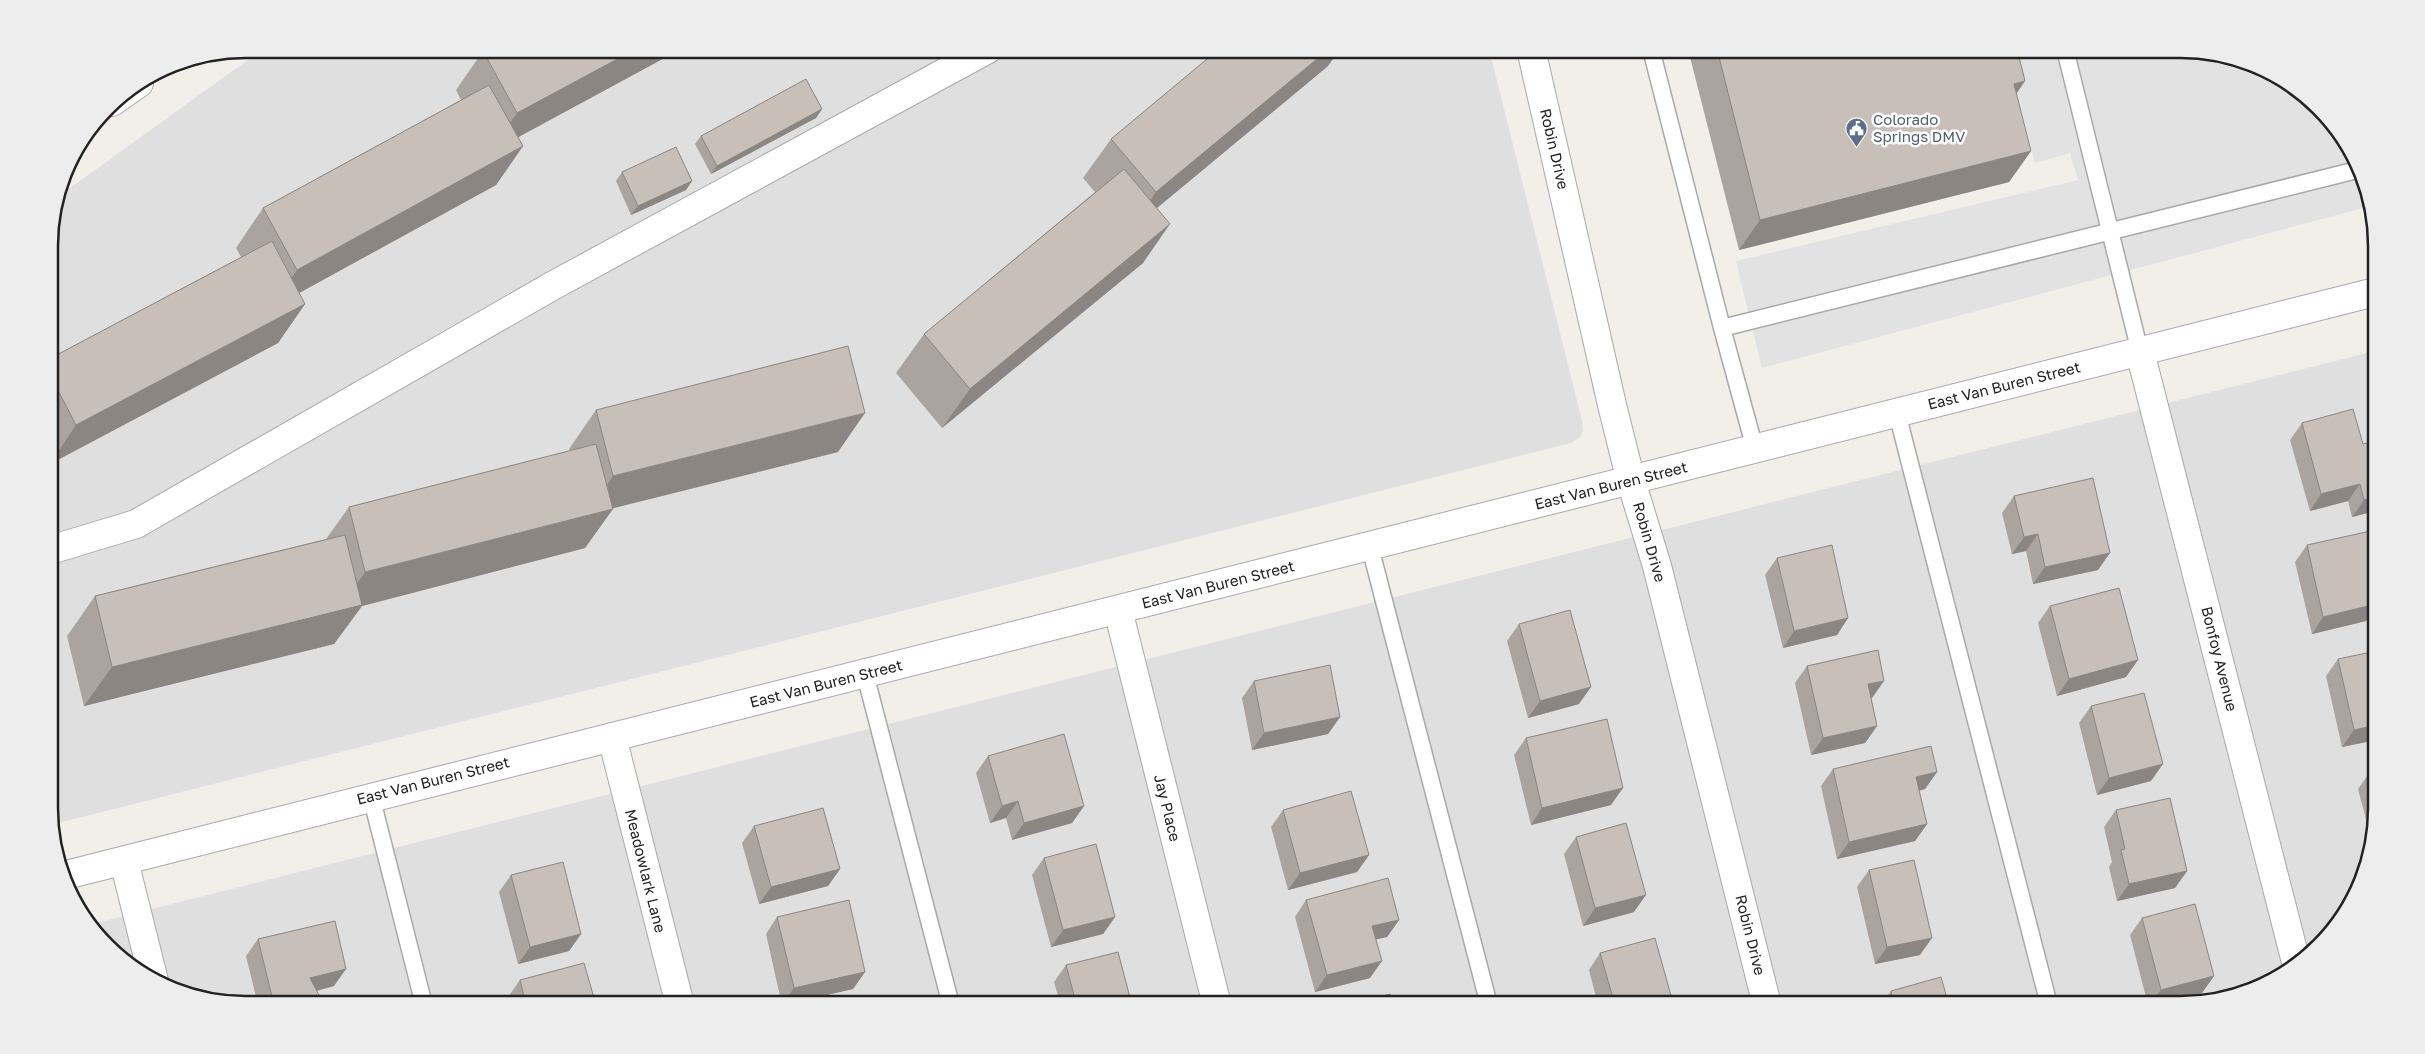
<svg xmlns="http://www.w3.org/2000/svg" width="2425" height="1054" font-family="'Golos Text',sans-serif">
<style>
.residential{fill:#e0dfdf}
.parking{fill:#e2e2e2}
.lines{fill:none;stroke-linecap:round;stroke-linejoin:round}
.service-casing{stroke:#a9a9a9;stroke-width:19}
.minor-casing{stroke:#a9a9a9;stroke-width:30}
.tertiary-casing{stroke:#a9a9a9;stroke-width:30}
.service{stroke:#fff;stroke-width:16}
.minor{stroke:#fff;stroke-width:28}
.tertiary{stroke:#fff;stroke-width:28}
.wall{fill:#aba49e}
.shaded-wall{fill:#8b8681}
.building{fill:#c7bfb8;stroke:#8b8681}
.labels{text-anchor:middle;stroke-width:5;stroke-linejoin:round;paint-order:stroke}
.service-label{font-size:15px;fill:#4e5e75;stroke:#fff;text-anchor:start}
.street-label{font-size:15px;fill:#222;stroke:#fff}
.rim{fill:none;stroke:#222;stroke-width:2.5}
</style>
<rect width="100%" height="100%" fill="#f2efe9"/>
<path class="residential" d="M263,49H1489L1582,421L1583,431L1579,438L1571,443L50,825L49,232L59,196Z
M2375,351L2376,809L2361,884L2335,929L2299,965L2243,995L2192,1005H245L170,990L126,965L88,925Z"/>
<path class="parking" d="M2005,49H2180L2255,64L2299,89L2335,125L2361,170L2371,206L1762,368L1736,261L2078,180L2070,153L2035,163Z"/>
<g class="lines">
<defs>
<path id="service" d="M1651,49L1722,328L2361,169
M2065,49L2140,352
M1722,328L1755,449
M1897,413L2049,1005
M1370,547L1489,1005
M865,674L951,1005
M371,796L424,1005"/>
<path id="minor" d="M1531,49L1612,405L1631,481L1657,566L1767,1005
M112,102L139,83
M2140,352L2297,966
M50,550L136,524L554,285L988,49
M1118,610L1217,1005
M612,737L680,1005
M124,861L154,981"/>
<path id="tertiary" d="M62,876L2375,292"/>
</defs>
<use href="#service" class="service-casing"/>
<use href="#minor" class="minor-casing"/>
<use href="#tertiary" class="tertiary-casing"/>
<use href="#service" class="service"/>
<use href="#minor" class="minor"/>
<use href="#tertiary" class="tertiary"/>
</g>
<path class="wall" d="M681,49L518,137L523,146L496,185L299,293L305,304L278,343L50,464L49,359L241,257L236,248L263,208L461,100L456,90L483,51Z
M1688,49H2017L2025,81L2016,94L2031,151L2009,182L1739,250Z
M1328,66L1157,208L1143,263L942,428L896,373L924,334L1095,192L1083,178L1111,139Z
M822,109L816,118L711,174L695,144L701,136Z
M622,172L692,181L686,190L631,215L616,181Z
M596,410L838,452L613,508L585,548L362,606L334,644L84,706L67,636L95,596L326,539L349,507L570,451L569,449Z
M2302,423L2363,444L2375,441V511L2352,517L2348,501L2310,511L2290,440Z
M2014,496L2098,570L2033,584L2026,551L2012,554L2002,513Z
M2307,545L2376,574L2372,579L2366,621L2312,634L2295,562Z
M1777,558L1848,618L1837,635L1783,648L1765,575Z
M2050,606L2126,677L2057,696L2038,623Z
M1519,624L1579,704L1528,718L1507,641Z
M2338,659L2376,740L2342,747L2326,676Z
M1807,666L1872,698H1871L1877,726L1865,743L1811,755L1795,683Z
M1254,681L1340,717L1328,734L1252,750L1242,698Z
M2091,706L2151,781L2097,795L2079,723Z
M1526,738L1611,805L1531,825L1514,755Z
M988,756L1084,806L1072,823L1012,840L1006,818L990,823L976,773Z
M1833,769L1937,772L1925,789L1919,791L1927,824L1915,841L1837,859L1821,786Z
M2376,771V809L2371,838L2358,789L2370,772Z
M1283,810L1369,855L1357,872L1288,890L1271,827Z
M2116,810L2187,871L2175,888L2117,901L2109,867L2112,862L2104,827Z
M754,826L840,869L828,886L759,904L742,843Z
M1576,837L1634,912L1583,926L1564,854Z
M1044,858L1115,917L1103,934L1051,947L1032,875Z
M1869,870L1920,955L1875,964L1857,887Z
M511,875L581,934L569,951L518,964L499,892Z
M1306,900L1399,920L1387,937L1376,939L1370,978L1315,992L1295,917Z
M777,917L865,972L853,989L782,1005L766,934Z
M2142,918L2214,976L2202,993L2156,1005H2148L2130,935Z
M258,939L334,986L317,991L316,1005H258L246,956Z
M1600,953L1672,1005H1598L1589,970Z
M1066,965L1132,1005L1060,1003L1054,982Z
M520,980L596,1005H510L508,997Z
M1891,991L1949,1005H1881Z"/>
<path class="shaded-wall" d="M636,49H681L489,153L517,113Z
M1329,49H1340L1328,66L1128,232L1156,192Z
M2025,81L2004,111L2014,84Z
M822,109L816,118L711,174L717,166Z
M523,146L496,185L270,309L297,270Z
M2031,151L2009,182L1739,250L1760,220Z
M692,181L686,190L631,215L638,206Z
M1170,224L1143,263L942,428L970,389Z
M305,304L278,343L50,464L76,425Z
M865,413L838,452L586,515L613,476Z
M2360,484L2348,501L2310,511L2321,494Z
M2375,497V511L2352,517L2364,500Z
M613,509L585,548L362,606L334,644L84,706L112,667L338,611L365,572Z
M2038,534L2026,551L2012,554L2024,537Z
M2110,553L2098,570L2033,584L2045,567Z
M2376,565V574L2371,580L2369,566Z
M2376,604V606L2366,621L2312,634L2323,617Z
M1848,618L1837,635L1783,648L1794,631Z
M2138,660L2126,677L2057,696L2069,679Z
M1884,681L1872,698L1856,701L1868,684Z
M1591,687L1579,704L1528,718L1540,701Z
M1340,717L1328,734L1252,750L1264,733Z
M2376,725V740L2342,747L2354,730Z
M1877,726L1865,743L1811,755L1823,738Z
M2163,764L2151,781L2097,795L2109,778Z
M1937,772L1925,789L1904,794L1916,777Z
M1623,788L1611,805L1531,825L1542,808Z
M1018,801L1006,818L990,823L1002,806Z
M1084,806L1072,823L1012,840L1024,823Z
M1927,824L1915,841L1837,859L1849,842Z
M1369,855L1357,872L1288,890L1300,873Z
M840,869L828,886L759,904L771,887Z
M2187,871L2175,888L2117,901L2129,884Z
M1646,895L1634,912L1583,926L1595,908Z
M1115,917L1103,934L1051,947L1063,930Z
M1399,920L1387,937L1360,943L1372,926Z
M581,934L569,951L518,964L530,947Z
M1932,938L1920,955L1875,964L1887,947Z
M1382,961L1370,978L1315,992L1327,975Z
M346,969L334,986L298,995L310,978Z
M865,972L853,989L782,1005L794,988Z
M2214,976L2202,993L2156,1005H2150L2161,990Z
M321,999L316,1005H294Z"/>
<path class="building" d="M488,49H636L517,113L483,51Z
M1219,49H1329L1156,192L1111,139Z
M1717,49H2017L2025,81L2014,84L2031,151L1760,220Z
M806,79L822,109L717,166L701,136Z
M489,85L523,146L297,270L263,208Z
M676,147L692,181L638,206L622,172Z
M1124,169L1170,224L970,389L924,334Z
M272,241L305,304L76,425L50,375L49,359Z
M848,346L865,413L613,476L596,410Z
M2353,409L2363,444L2375,441V497L2364,500L2360,484L2321,494L2302,423Z
M596,444L613,509L365,572L349,507Z
M2093,478L2110,553L2045,567L2038,534L2024,537L2014,496Z
M2375,530L2376,565L2369,566L2376,596V604L2323,617L2307,545Z
M345,535L362,605L112,667L95,596Z
M1832,545L1848,618L1794,631L1777,558Z
M2119,588L2138,660L2069,679L2050,606Z
M1570,610L1591,687L1540,701L1519,624Z
M1878,650L1884,681L1868,684L1877,726L1823,738L1807,666Z
M2376,651V725L2354,730L2338,659Z
M1330,665L1340,717L1264,733L1254,681Z
M2144,693L2163,764L2109,778L2091,706Z
M1607,719L1623,788L1542,808L1526,738Z
M1064,734L1084,806L1024,823L1018,801L1002,806L988,756Z
M1931,746L1937,772L1916,777L1927,824L1849,842L1833,769Z
M2376,771V797L2370,772Z
M1351,791L1369,855L1300,873L1283,810Z
M2170,798L2187,871L2129,884L2121,850L2125,849L2116,810Z
M823,808L840,869L771,887L754,826Z
M1626,823L1646,895L1595,908L1576,837Z
M1096,844L1115,917L1063,930L1044,858Z
M1914,860L1932,938L1887,947L1869,870Z
M563,862L581,934L530,947L511,875Z
M1388,878L1399,920L1372,926L1382,961L1327,975L1306,900Z
M849,900L865,972L794,988L777,917Z
M2195,904L2214,976L2161,990L2142,918Z
M335,921L346,969L310,978L321,999L294,1005H274L258,939Z
M1655,938L1673,1003L1668,1005H1615L1600,953Z
M1118,952L1132,1005H1050L1075,999L1066,965Z
M584,963L596,1005H526L520,980Z
M1941,977L1949,1005H1894L1891,991Z
M1390,994L1393,1005H1349Z"/>
<defs>
<symbol id="civic-pin" viewBox="-11 -11 22 30"><path d="M0 17L-7.5 6A9.5 9.5 0 1 1 7.5 6Z" fill="#5c6f8a" stroke="#fff"/><path d="M-.6-6.5H3V-4.5H.6V-3L4-1V1h2V6H-6V1h2V-1L-.6-3ZM-1.2 2.5V6h2.4V2.5Z" fill="#fff"/></symbol>
</defs>
<g fill-rule="evenodd">
<use href="#civic-pin" x="1844" y="116" width="25" height="34"/>
</g>
<g class="labels">
<g class="service-label">
<text x="1873" y="125">Colorado<tspan x="1873" dy="17">Springs DMV</tspan></text>
</g>
<g class="street-label">
<text transform="translate(1554 149) rotate(77)" y="5">Robin Drive</text>
<text transform="translate(2004 386) rotate(-14)" y="5">East Van Buren Street</text>
<text transform="translate(1611 486) rotate(-14)" y="5">East Van Buren Street</text>
<text transform="translate(1649 542) rotate(74)" y="5">Robin Drive</text>
<text transform="translate(1218 585) rotate(-14)" y="5">East Van Buren Street</text>
<text transform="translate(2219 659) rotate(76)" y="5">Bonfoy Avenue</text>
<text transform="translate(826 684) rotate(-14)" y="5">East Van Buren Street</text>
<text transform="translate(433 781) rotate(-14)" y="5">East Van Buren Street</text>
<text transform="translate(1167 808) rotate(76)" y="5">Jay Place</text>
<text transform="translate(645 871) rotate(76)" y="5">Meadowlark Lane</text>
<text transform="translate(1750 935) rotate(76)" y="5">Robin Drive</text>
</g>
</g>
<path d="M0 0H2425V1054H0ZM246 58H2180A188 188 0 0 1 2368 246V808A188 188 0 0 1 2180 996H246A188 188 0 0 1 58 808V246A188 188 0 0 1 246 58Z" fill="#ededed" fill-rule="evenodd"/>
<path class="rim" d="M246 58H2180A188 188 0 0 1 2368 246V808A188 188 0 0 1 2180 996H246A188 188 0 0 1 58 808V246A188 188 0 0 1 246 58Z"/>
</svg>
